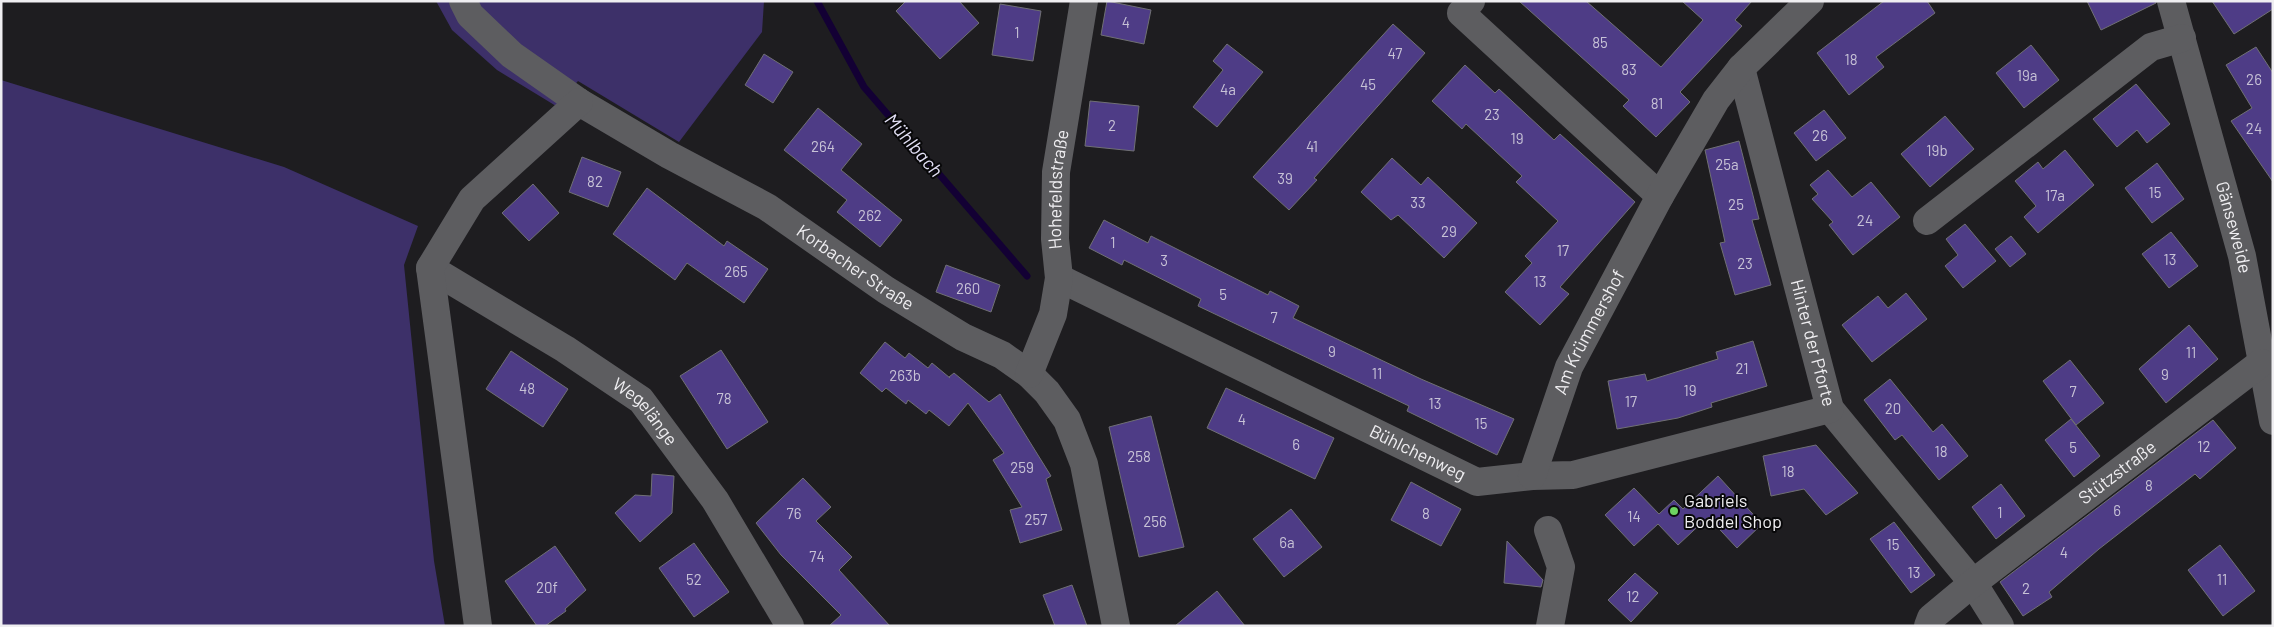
<svg xmlns="http://www.w3.org/2000/svg" width="2274" height="627" font-family="Barlow,sans-serif">
<style>
.green{fill:#3d3069}
.lines{fill:none;stroke-linecap:round;stroke-linejoin:round}
.stream{stroke:#130034;stroke-width:7}
.building{fill:#4e3c86;stroke:#707074}
.minor{stroke:#5d5d60;stroke-width:28}
.poi-dot{fill:#6dd361;stroke:#080809;stroke-width:2}
.labels{text-anchor:middle;stroke-width:4;stroke-linejoin:round;paint-order:stroke}
.number-label{font-size:15px;fill:#c7c2d6}
.street-label{font-size:18px;fill:#efeef1;stroke:#080809}
.poi-label{font-size:18px;fill:#efeef1;stroke:#080809;text-anchor:start}
.water-label{font-size:19px;font-style:italic;fill:#e4e1f7;stroke:#080809}
</style>
<rect width="100%" height="100%" fill="#1e1d20"/>
<path class="green" d="M436,1H764L762,32L679,142L578,81L556,106L497,70L452,30Z
M1,80L284,167L418,226L404,265L434,561L445,626H1Z"/>
<g class="lines">
<path class="stream" d="M817,1L864,87L1027,276"/>
</g>
<path class="building" d="M906,1H959L979,23L940,59L896,11Z
M1107,1L1151,10L1144,44L1101,35Z
M1519,1H1586L1661,67L1703,20L1682,1H1752L1735,20L1742,26L1680,92L1690,102L1656,137L1623,106L1629,100Z
M1884,1H1927L1935,13L1876,57L1884,67L1849,95L1817,53Z
M2087,1H2156V3L2101,30Z
M2212,1H2273V9L2234,34Z
M1000,4L1041,11L1033,61L992,55Z
M1393,24L1425,53L1314,178L1317,180L1289,210L1253,177Z
M1227,44L1263,72L1217,127L1193,107L1223,70L1213,61Z
M2031,45L2059,80L2024,108L1996,73Z
M2256,47L2273,73V182L2231,121L2252,108L2226,65Z
M764,54L793,72L773,103L745,85Z
M1465,65L1495,93L1499,89L1554,140L1560,134L1635,202L1560,287L1569,294L1540,325L1505,292L1532,263L1525,256L1558,221L1516,182L1522,176L1466,124L1462,129L1432,101Z
M2136,84L2170,124L2147,143L2137,130L2117,147L2093,119Z
M1090,101L1139,106L1134,151L1085,146Z
M818,108L862,144L841,170L902,220L880,247L837,212L847,200L784,150Z
M1824,110L1846,138L1816,161L1794,133Z
M1945,116L1974,149L1930,187L1901,154Z
M1739,141L1759,219L1752,220L1771,285L1735,295L1720,243L1725,242L1705,150Z
M2065,150L2094,185L2038,233L2024,217L2036,206L2015,181L2038,162L2043,169Z
M582,157L621,172L608,207L569,192Z
M1392,158L1421,185L1428,177L1477,223L1444,258L1398,215L1391,220L1361,192Z
M2157,163L2184,199L2152,223L2125,188Z
M1828,170L1852,197L1871,182L1900,217L1853,255L1829,225L1833,222L1812,199L1818,194L1810,185Z
M533,184L559,213L529,241L502,213Z
M647,188L724,246L727,241L768,269L744,303L687,263L675,280L613,234Z
M1104,220L1148,243L1151,236L1268,295L1270,291L1299,306L1293,318L1421,379L1514,419L1497,455L1407,411L1409,406L1198,306L1201,299L1124,260L1122,265L1089,248Z
M1965,224L1996,261L1963,288L1945,266L1958,255L1946,239Z
M2171,232L2198,266L2169,288L2142,254Z
M2011,236L2026,254L2010,267L1995,249Z
M946,265L1000,285L991,312L936,292Z
M1906,293L1927,319L1872,362L1842,325L1878,296L1888,308Z
M2189,325L2218,359L2166,403L2139,369Z
M1753,341L1767,386L1711,403L1712,407L1678,418L1617,429L1608,381L1645,374L1647,381L1718,359L1716,352Z
M885,342L905,358L909,353L928,368L932,363L950,378L949,377L954,373L989,402L1000,394L1051,476L1046,479L1062,530L1020,543L1010,510L1022,507L993,460L1004,453L968,403L949,426L929,410L926,414L908,400L906,404L886,388L882,392L860,373Z
M721,350L768,422L727,449L680,376Z
M511,351L568,389L543,427L486,389Z
M2070,360L2104,403L2076,425L2043,381Z
M1890,379L1933,432L1942,424L1968,456L1939,480L1902,435L1895,440L1864,400Z
M1226,388L1334,438L1315,479L1207,428Z
M1151,416L1184,547L1139,557L1109,427Z
M2071,419L2100,456L2074,477L2045,440Z
M2213,420L2236,448L2200,479L2195,474L2099,549L2049,592L2052,597L2023,616L2000,582Z
M1816,445L1858,493L1826,515L1804,489L1771,496L1763,456Z
M652,474L674,476L672,513L640,542L615,513L635,495L651,496Z
M1718,476L1762,524L1737,548L1708,517L1678,545L1658,524L1634,546L1605,515L1634,488L1659,514L1674,500L1683,509Z
M803,478L831,507L816,521L852,557L839,570L890,626H829L841,615L781,555L756,523Z
M1411,482L1461,509L1441,546L1391,520Z
M2001,484L2025,516L1996,539L1972,507Z
M1291,509L1322,547L1284,577L1253,539Z
M1894,522L1935,575L1911,593L1870,539Z
M1507,541L1543,580L1541,587L1504,583Z
M694,543L729,592L694,617L659,568Z
M2220,545L2255,591L2223,616L2188,570Z
M555,546L586,590L565,609L566,611L545,626H537L505,581Z
M1635,573L1658,593L1631,622L1608,600Z
M1072,585L1087,626H1055L1043,595Z
M1217,591L1245,626H1175Z"/>
<g class="lines">
<g class="minor">
<path id="s1" d="M463,1L470,15L512,55L579,102L669,155L767,207L886,290L963,337L1002,355L1029,374L1047,392L1067,420L1084,464L1116,626"/>
<path d="M1471,1L1461,13L1660,196"/>
<path id="s2" d="M2171,1L2242,256L2273,421"/>
<path id="s3" d="M1741,68L1830,409L1973,583L2000,626"/>
<path d="M1927,221L2151,47L2182,38"/>
<path id="s4" d="M430,268L565,349L641,400L715,500L790,626"/>
<path id="s5" d="M1059,278L1477,482L1532,476L1573,475L1830,409"/>
<path id="s6" d="M1029,374L1053,314L1059,278L1055,239L1056,172L1084,1"/>
<path id="s7" d="M1532,476L1569,367L1660,196L1716,100L1741,68L1810,1"/>
<path d="M1548,530L1561,567L1550,626"/>
<path d="M478,626L430,268L472,199L579,102"/>
<path id="s8" d="M1928,626L1931,618L1973,583L2261,363"/>
</g>
</g>
<circle class="poi-dot" cx="1674" cy="511" r="5"/>
<g class="labels">
<g class="number-label">
<text x="1126" y="28">4</text>
<text x="1017" y="38">1</text>
<text x="1600" y="48">85</text>
<text x="1395" y="59">47</text>
<text x="1851" y="65">18</text>
<text x="1629" y="75">83</text>
<text x="2027" y="81">19a</text>
<text x="2254" y="85">26</text>
<text x="1368" y="90">45</text>
<text x="1228" y="95">4a</text>
<text x="1657" y="109">81</text>
<text x="1492" y="120">23</text>
<text x="1112" y="131">2</text>
<text x="2254" y="134">24</text>
<text x="1820" y="141">26</text>
<text x="1517" y="144">19</text>
<text x="823" y="152">264</text>
<text x="1312" y="152">41</text>
<text x="1937" y="156">19b</text>
<text x="1727" y="170">25a</text>
<text x="1285" y="184">39</text>
<text x="595" y="187">82</text>
<text x="2155" y="198">15</text>
<text x="2055" y="201">17a</text>
<text x="1418" y="208">33</text>
<text x="1736" y="210">25</text>
<text x="870" y="221">262</text>
<text x="1865" y="226">24</text>
<text x="1449" y="237">29</text>
<text x="1113" y="248">1</text>
<text x="1563" y="256">17</text>
<text x="2170" y="265">13</text>
<text x="1164" y="266">3</text>
<text x="1745" y="269">23</text>
<text x="736" y="277">265</text>
<text x="1540" y="287">13</text>
<text x="968" y="294">260</text>
<text x="1223" y="300">5</text>
<text x="1274" y="323">7</text>
<text x="1332" y="357">9</text>
<text x="2191" y="358">11</text>
<text x="1742" y="374">21</text>
<text x="1377" y="379">11</text>
<text x="2165" y="380">9</text>
<text x="905" y="381">263b</text>
<text x="527" y="394">48</text>
<text x="1690" y="396">19</text>
<text x="2073" y="397">7</text>
<text x="724" y="404">78</text>
<text x="1631" y="407">17</text>
<text x="1435" y="409">13</text>
<text x="1893" y="414">20</text>
<text x="1242" y="425">4</text>
<text x="1481" y="429">15</text>
<text x="1296" y="450">6</text>
<text x="2204" y="452">12</text>
<text x="2073" y="453">5</text>
<text x="1941" y="457">18</text>
<text x="1139" y="462">258</text>
<text x="1022" y="473">259</text>
<text x="1788" y="477">18</text>
<text x="2149" y="491">8</text>
<text x="2117" y="516">6</text>
<text x="2000" y="518">1</text>
<text x="794" y="519">76</text>
<text x="1426" y="519">8</text>
<text x="1634" y="522">14</text>
<text x="1036" y="525">257</text>
<text x="1155" y="527">256</text>
<text x="1287" y="548">6a</text>
<text x="1893" y="550">15</text>
<text x="2064" y="558">4</text>
<text x="817" y="562">74</text>
<text x="1914" y="578">13</text>
<text x="694" y="585">52</text>
<text x="2222" y="585">11</text>
<text x="547" y="593">20f</text>
<text x="2026" y="594">2</text>
<text x="1633" y="602">12</text>
</g>
<g class="street-label">
<text dy="6" stroke="none"><textPath href="#s6" startOffset="190">Hohefeldstraße</textPath></text>
<text dy="6" stroke="none"><textPath href="#s2" startOffset="235">Gänseweide</textPath></text>
<text dy="6" stroke="none"><textPath href="#s1" startOffset="478">Korbacher Straße</textPath></text>
<text dy="6" stroke="none"><textPath href="#s7" startOffset="155">Am Krümmershof</textPath></text>
<text dy="6" stroke="none"><textPath href="#s3" startOffset="284">Hinter der Pforte</textPath></text>
<text dy="6" stroke="none"><textPath href="#s4" startOffset="260">Wegelänge</textPath></text>
<text dy="6" stroke="none"><textPath href="#s5" startOffset="399">Bühlchenweg</textPath></text>
<text dy="6" stroke="none"><textPath href="#s8" startOffset="245">Stützstraße</textPath></text>
</g>
<g class="poi-label">
<text x="1684" y="507">Gabriels<tspan x="1684" dy="21">Boddel Shop</tspan></text>
</g>
<g class="water-label">
<text transform="translate(914 145) rotate(49)" y="7">Mühlbach</text>
</g>
</g>
<rect width="2274" height="627" fill="none" stroke="#efeef1" stroke-width="5"/>
</svg>
